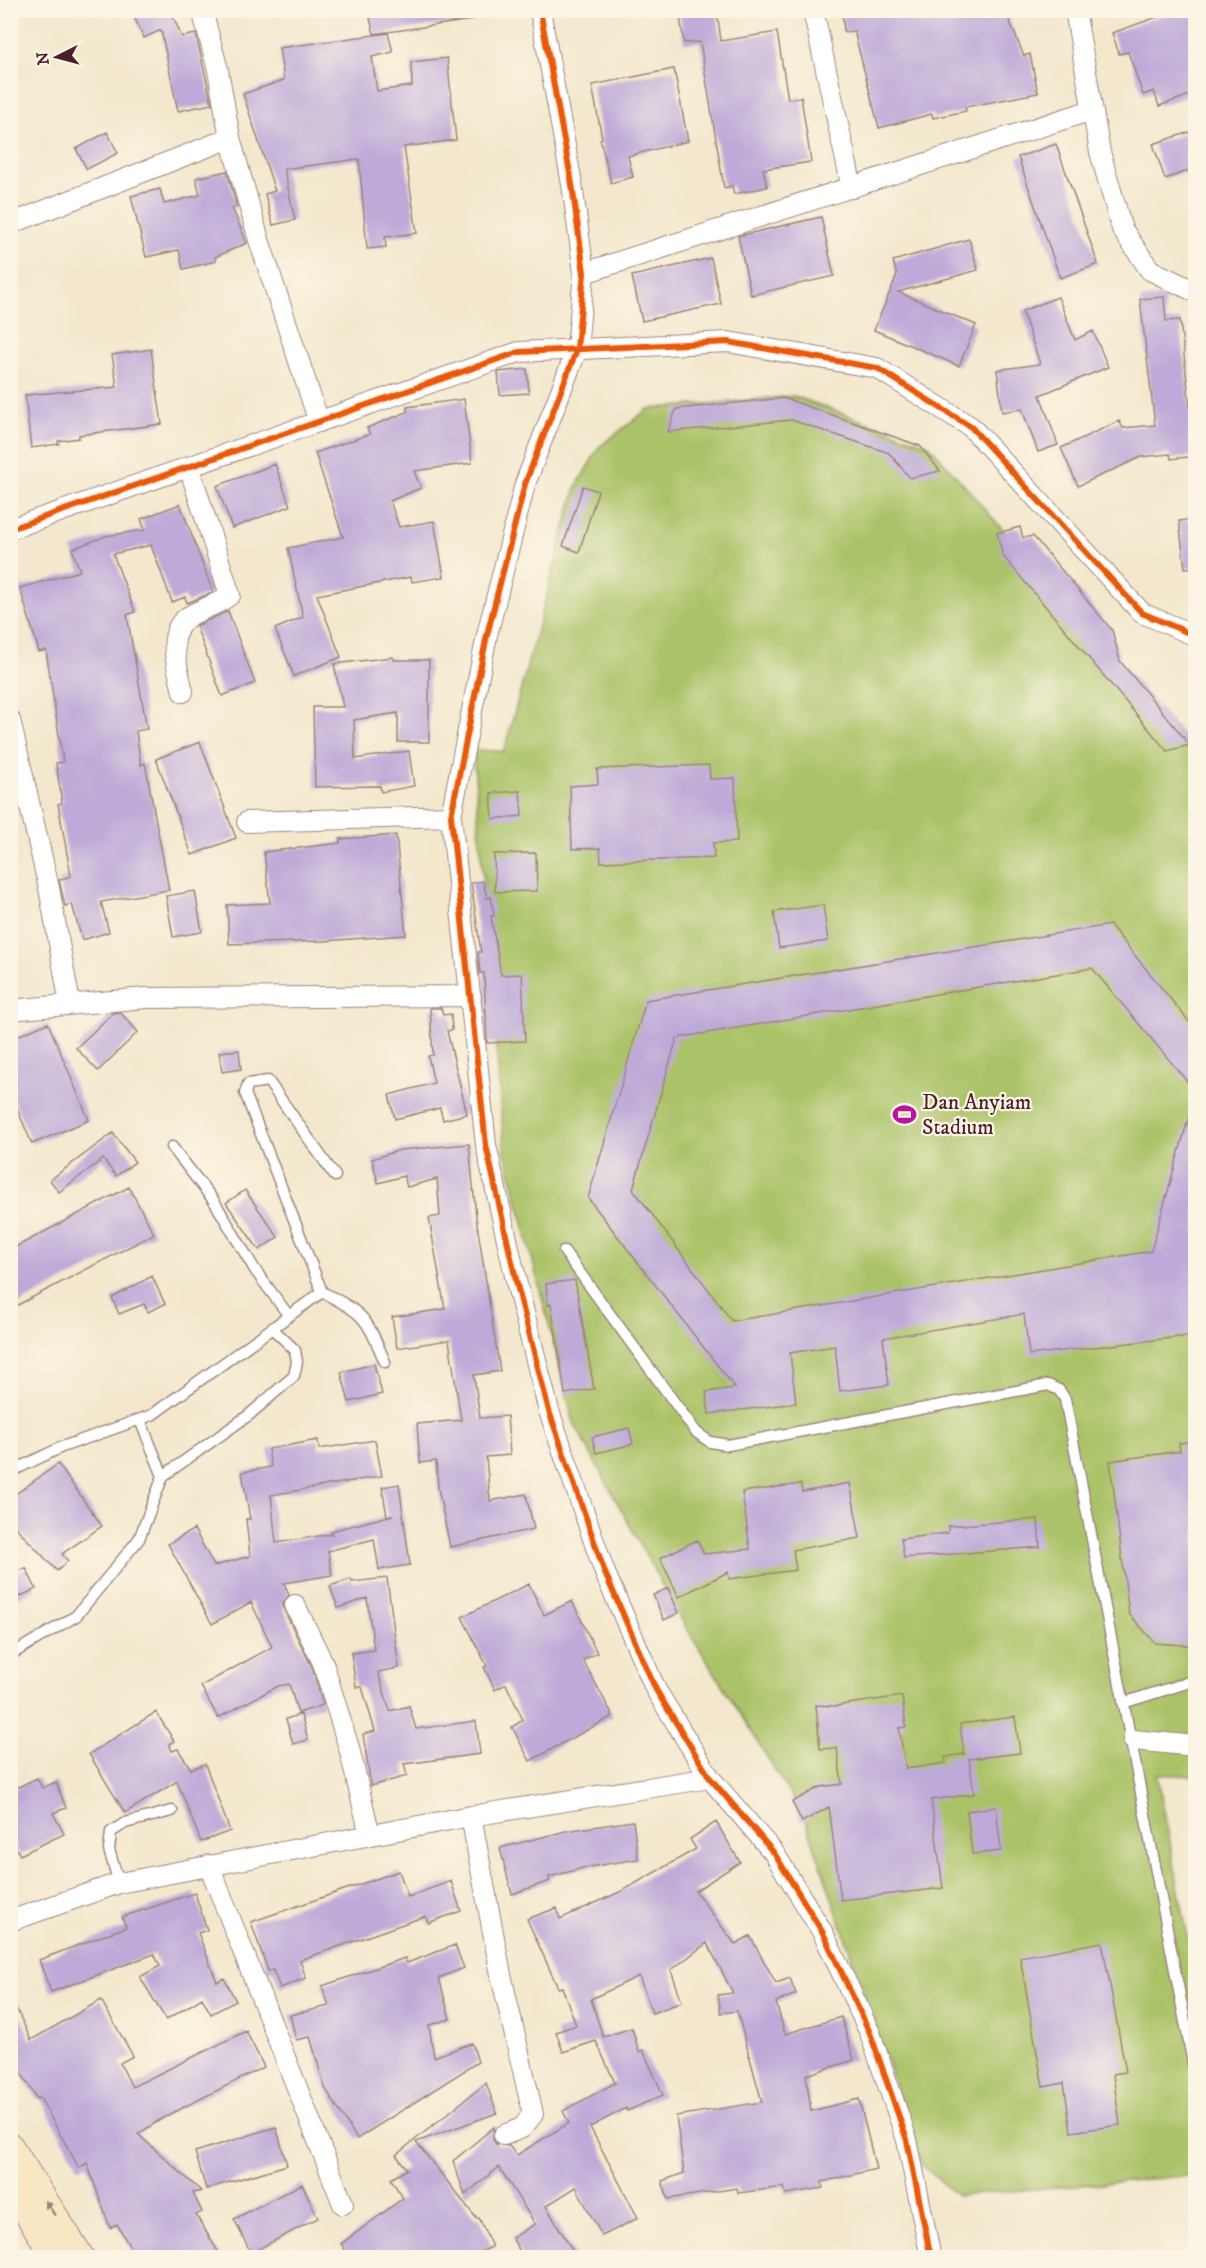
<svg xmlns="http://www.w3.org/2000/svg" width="1206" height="2268" font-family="'IM FELL DW Pica',serif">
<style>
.green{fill:#abc368;stroke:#7a714a;stroke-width:1.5}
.building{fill:#bdaad8}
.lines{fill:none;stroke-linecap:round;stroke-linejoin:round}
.lane-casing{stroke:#9e847c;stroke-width:13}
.street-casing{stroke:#9e847c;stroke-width:22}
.secondary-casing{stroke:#9e847c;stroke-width:29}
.lane{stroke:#fff;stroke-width:10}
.street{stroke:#fff;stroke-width:20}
.secondary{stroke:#f9e7c3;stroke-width:27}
.cycleway-casing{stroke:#fcf5e5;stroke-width:10}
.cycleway{stroke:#e8590c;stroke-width:6}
.oneway{fill:#a28377}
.labels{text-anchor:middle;stroke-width:4.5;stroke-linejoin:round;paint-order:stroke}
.poi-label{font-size:22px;fill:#4a1f2b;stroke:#fcf5e5;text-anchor:start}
</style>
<rect width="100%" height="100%" fill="#fcf5e5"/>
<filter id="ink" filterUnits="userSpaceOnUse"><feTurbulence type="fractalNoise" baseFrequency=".0167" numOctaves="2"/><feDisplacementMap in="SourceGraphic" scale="12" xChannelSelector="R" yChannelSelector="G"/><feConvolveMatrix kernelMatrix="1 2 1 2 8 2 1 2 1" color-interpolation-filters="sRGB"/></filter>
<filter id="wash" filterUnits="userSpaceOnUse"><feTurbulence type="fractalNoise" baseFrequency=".008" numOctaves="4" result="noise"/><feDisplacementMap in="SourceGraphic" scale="24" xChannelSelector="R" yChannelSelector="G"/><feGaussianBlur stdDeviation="1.35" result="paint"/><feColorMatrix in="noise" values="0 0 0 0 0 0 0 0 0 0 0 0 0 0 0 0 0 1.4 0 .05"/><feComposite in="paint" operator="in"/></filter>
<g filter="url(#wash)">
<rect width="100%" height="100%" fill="#f3e8cd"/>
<path class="green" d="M794,396L929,445L1187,741L1195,738V1776L1157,1774L1195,1975V2175L957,2196L922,2165L805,1818L678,1614L574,1423L504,1148L473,750L504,751L576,487L599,447L648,409Z"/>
<g id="blocks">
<path class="building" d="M131,10H170L182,37L196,34L212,104L178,111L161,30L144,38Z
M402,10H471L472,20L374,34L370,18Z
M679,10H717L721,41L777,32L788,99L801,97L811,162L763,169L767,187L734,194L732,186L724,188L700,42L684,43Z
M842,10H1005L1024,56L1030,54L1038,93L965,107L966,111L933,118L932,114L879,128L854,31L844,32Z
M1177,10H1196V93L1159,106L1154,91L1143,95L1128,52L1119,54L1112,33Z
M388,33L393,52L372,57L377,91L412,86L411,62L447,58L456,140L404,147L417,233L385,237L386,247L367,249L359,159L284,169L295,220L273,225L265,194L275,191L243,94L284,80L279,48Z
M674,69L688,141L628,156L633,177L611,183L600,139L602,138L592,85Z
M1196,130V168L1165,179L1153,144Z
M107,132L118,153L87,169L76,149Z
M1056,144L1098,264L1060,278L1018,157Z
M227,171L237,207L232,208L247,243L215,257L216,261L183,269L179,250L146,257L131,196L160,189L164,204L200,195L196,178Z
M821,217L834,276L751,295L738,236Z
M969,239L978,270L898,292L976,325L959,366L874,330L897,275L893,261Z
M711,258L721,304L642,321L632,276Z
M1058,297L1075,340L1093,331L1108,367L1040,395L1058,445L1038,452L1022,409L1002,412L997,370L1040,364L1022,311Z
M1164,297L1166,321L1180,320L1191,416L1196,415V456L1171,459L1170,454L1141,457L1078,486L1061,448L1119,421L1123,428L1155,425L1140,299Z
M151,349L162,424L79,435V438L58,441L59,444L31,448L25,395L117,387L112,355Z
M527,369L529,393L500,395L498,372Z
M784,398L920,446L940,471L910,478L889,453L792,420L668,432L676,409Z
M464,399L472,463L414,471L421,488L390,501L399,527L434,521L444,577L412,582L411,577L317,595L341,657L294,676L275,629L303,617L288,548L343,537L315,453L370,434L367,428L407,412V407Z
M275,464L290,506L232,528L217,486Z
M583,486L598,491L579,552L563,546Z
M180,504L213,592L187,603L185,597L172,602L151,545L113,554L135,612L127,615L147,729L136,731L141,765L145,763L169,890L101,902L109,932L82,940L72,904L65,906L59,880L71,876L58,804L62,803L56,763L63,762L46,650L39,652L20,588L80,571L72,549L106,536L145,530L141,519Z
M1196,519V567L1185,568L1179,521Z
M1020,527L1023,538L1033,536L1112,630L1120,661L1190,745L1167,751L1003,556L997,533Z
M228,611L255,683L222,696L196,626Z
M393,657L394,660H429V742H398V713L354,720L355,759L409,751L414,786L381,792L380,786L315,787L313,707H343L334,664Z
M200,742L236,838L192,855L156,759Z
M709,765L710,779L735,778L737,842L713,843L714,858L601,862L600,848L572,849L570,786L598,784L597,769Z
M520,791L522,816L493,819L491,793Z
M396,835L406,935L324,941L229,944L227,905L270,903L264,852L340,843V839Z
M536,853L537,891L495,892L494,854Z
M483,881L487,898L491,897L494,916H491L501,975L522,974L525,1041L487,1043L484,973H480L478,952H481L471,883Z
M195,891L202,932L173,937L166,896Z
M823,905L828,941L779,948L774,912Z
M1110,925L1196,1030V1092L1092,968L677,1038L633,1189L732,1321L1151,1251L1191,1109L1196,1110V1335L1029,1355L1024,1314L883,1338L889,1385L840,1391L835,1346L790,1353L796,1403L709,1414L706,1392L735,1388L588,1198L646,1000Z
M430,1008H441L443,1015L451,1014L452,1030L447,1031L467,1114L443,1120L440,1108L395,1119L389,1095L434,1083L428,1056L433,1055Z
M120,1012L138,1032L98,1071L76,1048L113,1013Z
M48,1023L89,1120L32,1144L10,1092V1039Z
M239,1050L241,1069L222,1072L219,1052Z
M113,1133L135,1162L116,1176L103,1159L59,1192L50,1180Z
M469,1144L476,1217L500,1371L474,1375L480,1418L507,1416L510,1455L486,1457L490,1501L526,1494L534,1529L450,1547L438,1488L436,1461L420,1463L417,1424L461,1420L449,1340L397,1348L392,1317L445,1309L429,1218L440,1216L437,1179L407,1187L404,1176L378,1183L372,1159L400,1150Z
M129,1187L154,1234L10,1309V1250Z
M245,1190L278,1237L259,1250L226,1203Z
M152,1276L165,1304L148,1312L144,1304L119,1314L112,1298Z
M575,1280L594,1389L565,1394L551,1304L548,1305L546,1284Z
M374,1364L382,1394L349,1402L341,1372Z
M629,1428L633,1444L596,1453L592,1437Z
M318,1440L319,1449L375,1440L382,1476L271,1495L276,1543L332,1534L331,1531L393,1515L387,1516L382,1487L399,1484L410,1565L379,1570L374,1539L328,1551L332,1575L284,1583L289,1595L283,1604L284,1610L312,1667L323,1705L298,1713L289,1684L278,1686L218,1718L201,1686L272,1647L251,1602L212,1624L168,1544L194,1529L214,1566L250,1556L246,1519H250L242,1472L271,1467L268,1449Z
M1196,1441V1646L1155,1643L1129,1614L1110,1461L1180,1451L1179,1443Z
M58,1464L102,1526L62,1554L68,1561L57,1571L10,1521V1498Z
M850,1483L860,1538L793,1550L796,1570L729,1579L728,1572L679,1597L660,1558L697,1540L704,1554L750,1549L742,1492L801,1484L802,1492Z
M1038,1519L1040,1547L904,1558L901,1539L948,1533V1526Z
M26,1568L36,1589L10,1601V1575Z
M387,1578L399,1668L378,1672L390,1711L409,1706L416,1729L476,1721L480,1754L404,1764L407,1776L371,1786L363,1734L375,1731L362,1687H356L351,1653L374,1650L367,1598L338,1608L330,1586L351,1579L352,1582Z
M529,1584L544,1615L572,1601L597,1653L583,1660L613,1716L530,1761L512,1727L523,1720L506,1684L495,1690L484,1667L487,1666L462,1617Z
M668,1588L679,1613L664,1620L653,1595Z
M902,1696L906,1727L899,1728L906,1769L946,1763L945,1757L964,1754L960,1724L1015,1717L1020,1753L969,1759L974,1794L931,1800L943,1888L841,1900L829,1807L802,1822L792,1802L820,1787L842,1784L837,1748L820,1749L816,1705L835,1706Z
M156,1712L174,1741L169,1744L172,1751L178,1749L191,1769L205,1764L230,1831L201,1842L177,1781L125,1813L89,1754Z
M301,1714L308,1740L293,1744L286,1719Z
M37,1778L42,1788L56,1782L66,1808L53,1813L64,1834L20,1855L10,1836V1791Z
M996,1807L1001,1851L972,1854L967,1811Z
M633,1821L638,1859L583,1868L549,1877L550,1881L512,1894L500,1848L566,1831Z
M716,1822L740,1862L695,1891L735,1944L750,1936L776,1983L790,1978L796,1994L776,2002L785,2034L841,2017L854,2060L806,2075L811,2111L859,2099L876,2169L822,2182L823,2188L786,2194L784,2187L738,2193L737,2188L668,2199L662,2181L684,2173L676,2116L762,2102L737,2011L721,2013L718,1995L733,1993L707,1943L671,1970L682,2002L652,2013L639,1976L591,1999L603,2037L632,2028L639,2052L643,2050L663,2095L627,2111L626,2108L590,2127L638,2218L602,2236L576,2187L546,2206L577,2258H524L512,2238L535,2224L499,2167L465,2195L453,2161L494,2127L493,2139L496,2144L509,2146L517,2155L569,2123L563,2111L615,2083L596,2041L563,2052L556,2032L576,2025L562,1987L558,1988L527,1919L557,1908L560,1919L624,1890L696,1849L690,1839Z
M399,1871L408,1897L451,1881L461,1911L428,1923L426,1916L300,1960L306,1978L280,1988L273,1970L268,1971L251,1922Z
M195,1893L207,1930L198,1933L217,1982L224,1978L236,2001L211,2014L202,1998L166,2020L140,1977L160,1966L154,1954L51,1992L39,1960L126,1927L122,1917Z
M1102,1942L1126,2072L1113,2074L1120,2125L1071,2132L1064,2083L1043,2087L1020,1957Z
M455,1945L464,1968L439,1978L450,2019L429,2025L434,2057L472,2043L478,2062L357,2139L325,2088L310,2037L296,2040L290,2015L329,2006L322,1986L405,1958L407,1963Z
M10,1995L31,2040L101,2000L133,2056L120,2063L132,2087L246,2031L264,2067L166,2116L138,2134L201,2191L193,2193L202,2212L196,2215L222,2258H136L117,2224L110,2228L87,2163L79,2168L40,2098L37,2099L10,2054Z
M486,2083L497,2113L416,2142L477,2219L479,2218L492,2247L469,2258H351L341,2244L403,2198L391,2179L407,2169L396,2155Z
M276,2127L287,2165L206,2189L195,2152Z
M302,2184L318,2218L251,2253L234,2219Z"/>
</g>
</g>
<g filter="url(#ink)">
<use href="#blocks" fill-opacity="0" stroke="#9e847c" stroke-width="1.5"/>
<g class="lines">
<defs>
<path id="lane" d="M172,1147L214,1201L255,1270L289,1316
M564,1251L696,1432L710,1442L728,1445L1048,1385L1059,1390L1065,1399L1196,2079
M322,1292C366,1314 366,1318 385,1362
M10,1472L62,1447L152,1415L322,1292L245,1093L248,1084L268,1081L335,1176
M163,1476L249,1415L294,1376L297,1362L295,1350L273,1329
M10,1655L76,1616L139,1539L163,1476L140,1420
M1123,1703L1196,1680
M119,1883L109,1850L111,1832L125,1823L172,1811"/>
<path id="street" d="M202,10L218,70L230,138L259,240L319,422
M540,10L572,184L584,273L577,349L525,484L487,635L451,816L486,1145L518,1289L549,1411L605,1573L656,1690L710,1778L774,1853L823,1933L870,2033L907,2140L931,2258
M813,10L852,188
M1075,10L1100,152L1122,229L1150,270L1196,292
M10,224L230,138
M584,273L1092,110
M10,529L519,352L728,342L877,368L971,427L1142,613L1196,636
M183,692C178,667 163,630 191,615C204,608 219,604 230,595L189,467
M10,720L49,888L70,1004
M247,822L451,816
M10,1010L146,998L471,996
M295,1605L323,1663L349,1748L370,1835
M1133,1740L1196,1746
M471,1816L501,1975L533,2114L522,2128L504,2135
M209,1865L343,2204
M10,1921L119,1883L471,1816L710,1778"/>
<path id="secondary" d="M10,2147L81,2258
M10,2185L56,2258"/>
</defs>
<use href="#lane" class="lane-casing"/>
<use href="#street" class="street-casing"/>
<use href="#secondary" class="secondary-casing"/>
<use href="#lane" class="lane"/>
<use href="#street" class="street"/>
<use href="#secondary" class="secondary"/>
<defs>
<path id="cycleway" d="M540,10L572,184L584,273L577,349L525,484L487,635L451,816L486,1145L518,1289L549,1411L605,1573L656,1690L710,1778L774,1853L823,1933L870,2033L907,2140L931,2258
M10,529L519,352L728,342L877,368L971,427L1142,613L1196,636"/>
</defs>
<use href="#cycleway" class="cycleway-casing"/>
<use href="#cycleway" class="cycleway"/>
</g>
<defs><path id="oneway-solid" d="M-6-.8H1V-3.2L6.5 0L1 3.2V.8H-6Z" transform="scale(1.5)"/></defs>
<use class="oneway" href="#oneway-solid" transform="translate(50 2208) rotate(-123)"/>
</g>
<defs>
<symbol id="stadium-bare" viewBox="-9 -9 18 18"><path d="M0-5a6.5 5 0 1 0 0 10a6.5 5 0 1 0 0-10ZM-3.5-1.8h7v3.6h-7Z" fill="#b5179e" stroke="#fcf5e5" stroke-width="2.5" paint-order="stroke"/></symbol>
</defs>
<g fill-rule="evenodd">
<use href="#stadium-bare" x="888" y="1098" width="33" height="33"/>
</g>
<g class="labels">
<g class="poi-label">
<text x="922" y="1109">Dan Anyiam<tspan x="922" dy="25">Stadium</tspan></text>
</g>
</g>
<rect width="1206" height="2268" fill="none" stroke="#fcf5e5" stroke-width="36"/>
<g transform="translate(57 57) rotate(264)" stroke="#fcf5e5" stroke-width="4.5" paint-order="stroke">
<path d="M0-4.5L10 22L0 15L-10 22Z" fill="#4a1f2b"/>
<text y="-9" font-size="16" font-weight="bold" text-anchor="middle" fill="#4a1f2b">N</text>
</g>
</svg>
